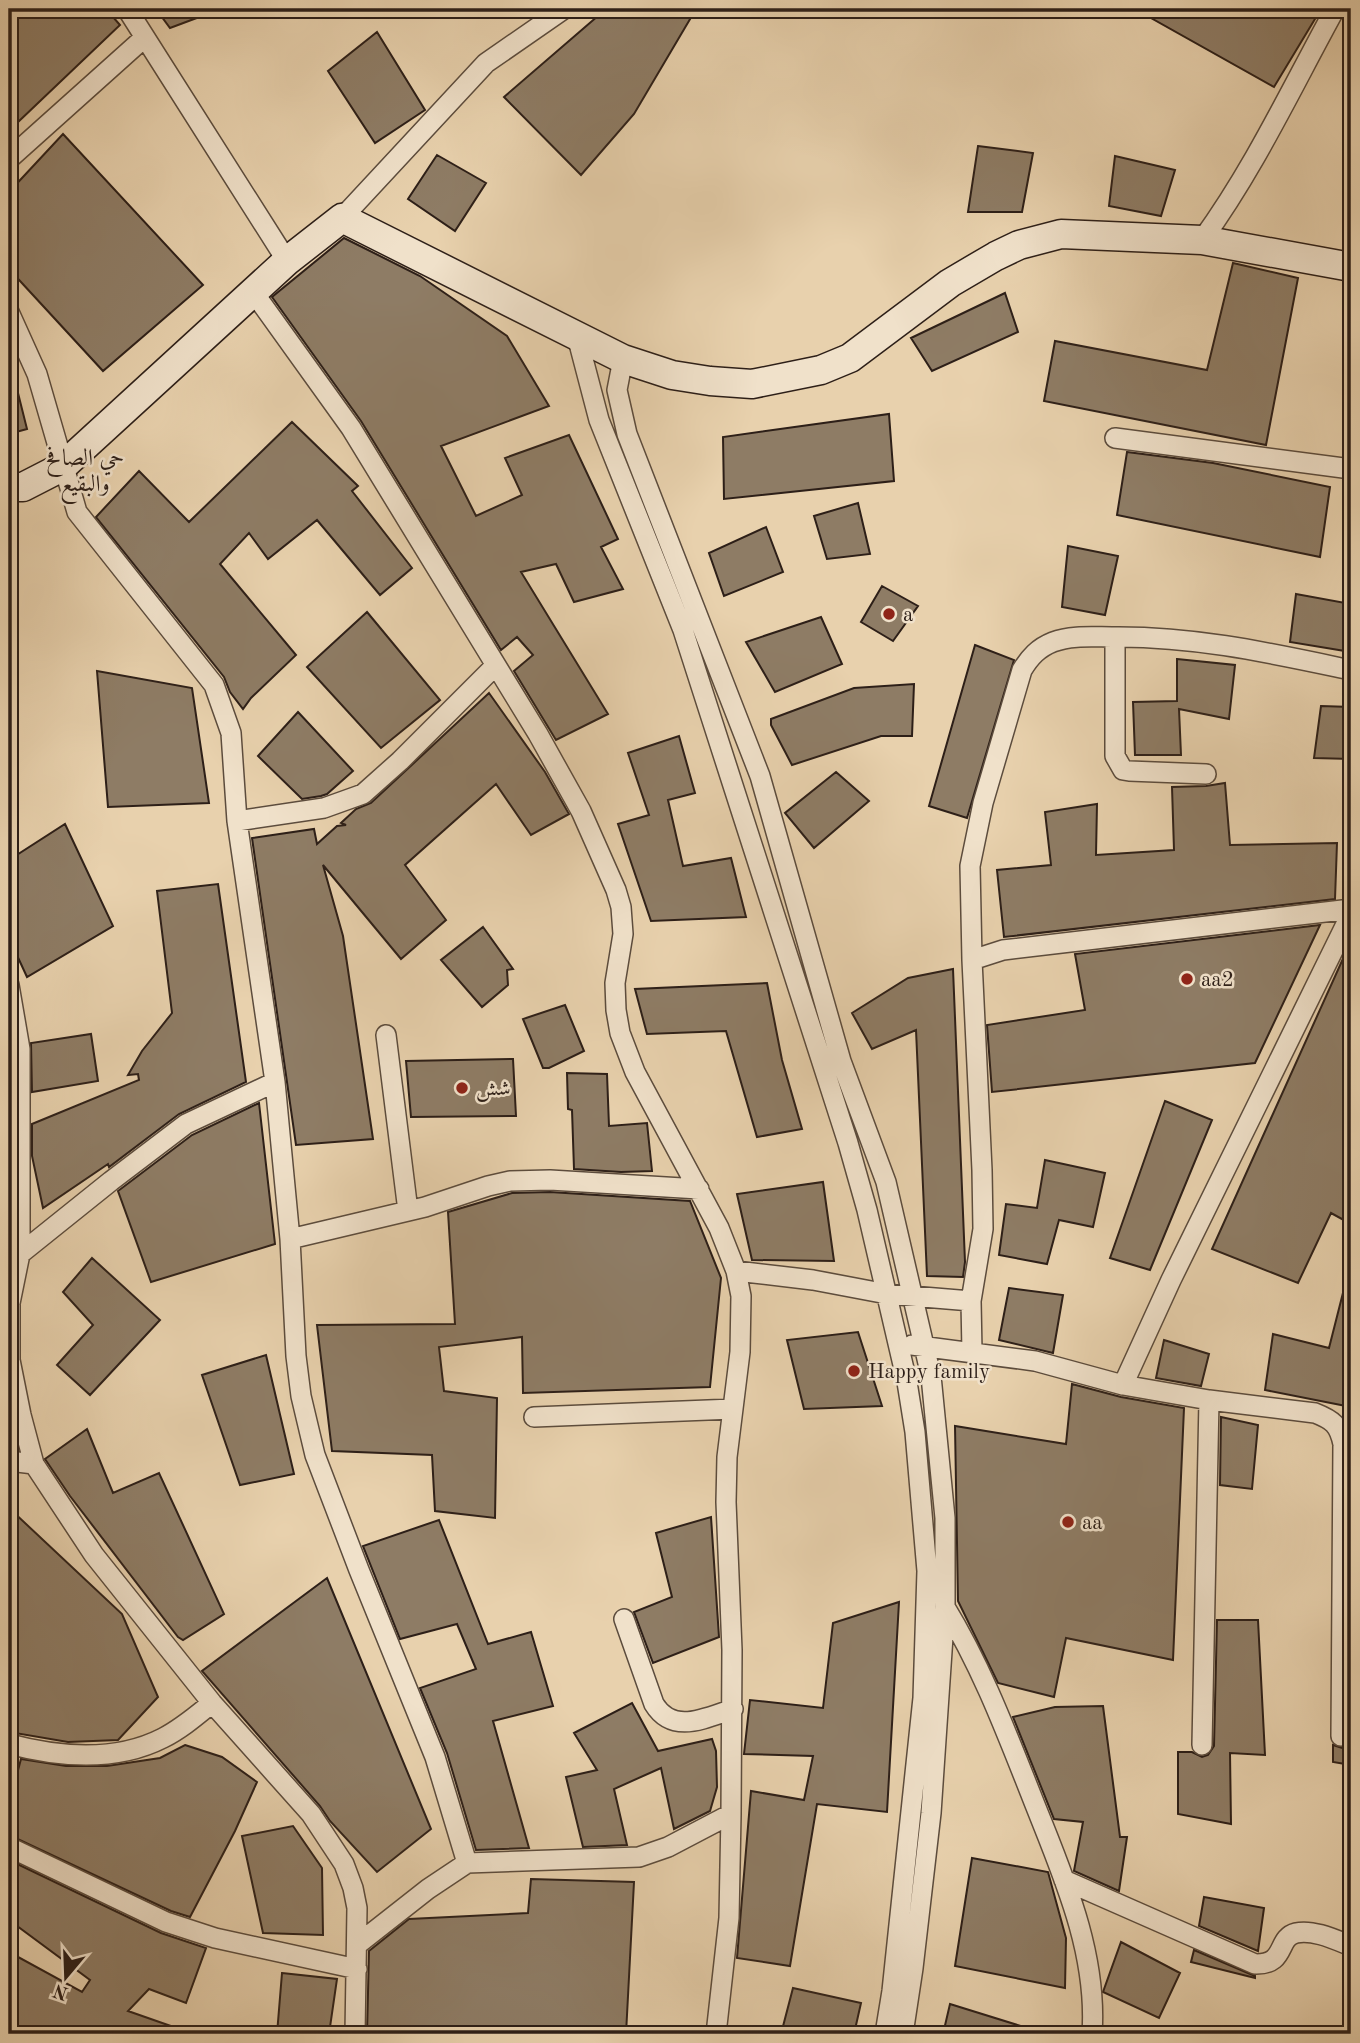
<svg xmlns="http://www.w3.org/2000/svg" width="1360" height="2043" font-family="'Old Standard TT',Amiri,serif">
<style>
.building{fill:#8e7c65;stroke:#2d1f18;stroke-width:2}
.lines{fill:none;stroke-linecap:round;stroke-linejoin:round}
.street-casing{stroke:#5c4c3d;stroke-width:22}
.secondary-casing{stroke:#2d1f18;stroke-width:31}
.street{stroke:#f0e1ca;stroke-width:19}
.secondary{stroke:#f0e1ca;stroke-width:28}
.poi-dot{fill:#8f2418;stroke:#f0e1ca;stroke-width:2.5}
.labels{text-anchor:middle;stroke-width:5;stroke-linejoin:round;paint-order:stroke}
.poi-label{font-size:21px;fill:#2d1f18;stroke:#f0e1ca;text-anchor:start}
.neighbourhood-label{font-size:23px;fill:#2d1f18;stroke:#f0e1ca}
</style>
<rect width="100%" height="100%" fill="#e8d1ad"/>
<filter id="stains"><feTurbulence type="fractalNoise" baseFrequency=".00286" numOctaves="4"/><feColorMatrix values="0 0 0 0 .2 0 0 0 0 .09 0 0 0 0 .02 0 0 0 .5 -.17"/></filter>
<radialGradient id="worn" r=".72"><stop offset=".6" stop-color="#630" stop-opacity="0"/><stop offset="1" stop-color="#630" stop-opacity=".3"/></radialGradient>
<path class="building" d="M9,9H106L120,25L17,123L9,114Z
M156,9H217L218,10L170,28Z
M606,9H696L634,114L581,175L504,97Z
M1135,9H1321L1274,87Z
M377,32L425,110L375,143L328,71Z
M63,134L203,285L103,371L9,269V192Z
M978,146L1033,153L1022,212H968Z
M437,155L486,183L455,231L408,199Z
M1115,156L1175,170L1161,216L1109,206Z
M344,238L420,276L507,336L549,406L441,446L476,516L522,495L505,458L569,435L618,539L601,547L623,589L574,602L556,564L521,572L608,714L556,740L514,671L533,655L517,637L501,650L361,421L272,297Z
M1233,263L1298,278L1266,445L1044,401L1055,341L1207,370Z
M1005,293L1018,332L932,371L911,338Z
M9,377H14L27,429L9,434Z
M889,414L894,481L724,499L723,437Z
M292,422L358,486L352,491L412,568L380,595L317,520L268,559L249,533L220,564L296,655L251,698L243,709L230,692L224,677L96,517L139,471L189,522Z
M1127,452L1213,463L1330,487L1320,557L1117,515Z
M858,503L870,554L827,559L814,516Z
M766,527L783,572L724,596L709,553Z
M1068,546L1118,556L1105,615L1062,607Z
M882,586L918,606L893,641L861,622Z
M1296,594L1351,604V652L1290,642Z
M367,612L440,700L381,748L307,667Z
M821,617L842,664L775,692L746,642Z
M975,645L1014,660L967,818L929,806Z
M1177,659L1235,665L1229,719L1179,709L1181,755H1135L1133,702L1177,701Z
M97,671L192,688L209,803L108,807Z
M914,684L912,736H881L792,765L771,725V719L854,688Z
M489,693L545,772L569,814L531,835L496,784L405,865L446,920L401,959L323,865L343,936L373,1139L296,1145L252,838L314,829L317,844L337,826L346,825L341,823L356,809L371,803Z
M1321,706L1351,707V759L1314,758Z
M298,712L353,771L327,794L321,796L302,799L258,756Z
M679,736L695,793L668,800L683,866L731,858L746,917L651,921L618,824L649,815L628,753Z
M836,772L869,801L814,848L785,813Z
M1225,783L1230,845L1337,843L1335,899L1004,937L997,870L1051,865L1045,812L1097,804L1096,855L1174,850L1172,787L1206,786Z
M65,824L113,926L27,977L9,938V860Z
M218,884L246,1082L179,1114L109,1167L108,1164L43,1208L32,1156V1124L139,1080L138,1074L128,1075L142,1051L172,1013L157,891Z
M1320,925L1255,1063L992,1092L987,1025L1085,1010L1075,954Z
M483,927L513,969L507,970L508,985L482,1007L441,960Z
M1351,941V1224L1331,1213L1298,1283L1212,1249Z
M953,969L965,1262L963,1277L927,1276L916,1030L872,1049L852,1013L908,978Z
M767,983L782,1060L802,1129L757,1137L726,1031L647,1034L635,989Z
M565,1005L584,1051L549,1068H543L523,1019Z
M91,1034L98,1081L32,1092L31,1043Z
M513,1059L516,1116L411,1117L406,1061Z
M567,1073L607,1074L609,1126L647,1123L652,1171L621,1172L574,1169L572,1110L568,1109Z
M1165,1101L1212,1120L1150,1270L1110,1258Z
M259,1103L275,1244L151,1282L118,1191L192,1135Z
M1045,1160L1105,1173L1093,1227L1059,1220L1047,1264L999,1255L1006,1204L1037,1208Z
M823,1182L834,1261L752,1260L737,1194Z
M550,1192L690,1201L721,1278L710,1387L523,1393L522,1337L439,1347L444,1391L497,1398L495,1518L435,1511L432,1455L332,1451L317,1325L455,1324L448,1212L512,1193Z
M92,1258L160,1320L90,1395L57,1365L93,1325L63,1292Z
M1346,1281H1351V1407L1265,1390L1273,1334L1329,1348Z
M1009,1288L1063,1295L1053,1353L999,1340Z
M858,1332L882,1406L804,1409L787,1340Z
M1164,1340L1209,1354L1201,1386L1156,1378Z
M266,1355L294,1474L240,1485L202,1375Z
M1072,1384L1121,1397L1184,1408L1173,1660L1066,1638L1054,1697L998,1683L958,1601L955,1426L1066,1444Z
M1221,1417L1258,1425L1252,1489L1220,1485Z
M87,1429L113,1493L159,1473L224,1614L183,1640L178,1637L70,1496L45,1459Z
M9,1508L122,1614L158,1697L118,1740L68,1742L9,1732Z
M711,1517L719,1637L653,1663L634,1612L672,1597L656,1533Z
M439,1520L488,1644L531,1632L553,1706L493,1721L529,1848L476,1850L447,1753L420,1688L476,1669L457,1624L400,1639L363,1546Z
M327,1578L431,1829L377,1872L330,1821L320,1806L202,1671Z
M899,1602L887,1812L817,1804L790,1966L737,1958L751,1791L804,1800L813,1756L744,1754L750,1700L823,1708L833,1623Z
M1217,1620H1258L1265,1755L1230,1753L1231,1824L1178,1814V1752H1192L1202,1757L1208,1755L1214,1746Z
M632,1703L658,1751L712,1739L716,1751L717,1787L710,1811L674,1829L661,1768L614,1789L627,1845L583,1847L566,1777L597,1770L574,1733Z
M1103,1706L1120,1837H1127L1119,1891L1074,1871L1083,1822L1054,1819L1013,1717L1055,1707Z
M1351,1743V1765L1333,1762V1745L1342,1748Z
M185,1745L222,1757L257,1782L235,1831L190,1917L171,1911L9,1835V1804L21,1759L66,1766H107L160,1758Z
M293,1826L322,1868L323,1935L263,1933L242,1836Z
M972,1858L1048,1872L1066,1938L1065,1988L955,1966Z
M9,1860L161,1933L206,1948L186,2003L149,1989L128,2011L188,2032V2034H9V1952L82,1992L90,1980L9,1920Z
M531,1879L634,1882L626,2034H367L369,1951L409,1919L528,1913Z
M1204,1897L1264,1908L1258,1951L1199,1926Z
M1121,1942L1180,1973L1159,2018L1103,1992Z
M1194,1950L1255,1976V1978L1191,1962Z
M282,1973L337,1979L329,2034H277Z
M793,1988L861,2003L854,2034H781Z
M950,2004L1037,2031L1036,2034H943Z"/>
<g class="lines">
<defs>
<path id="street" d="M127,9L287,261
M9,159L144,38
M342,218L486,63L564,9
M1202,240C1255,167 1292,87 1335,9
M254,293L351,428L538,734L581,811L616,890L621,907L623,934L615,983L616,1010L620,1033L635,1072L719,1228L736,1271L741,1296L740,1352L727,1457L726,1502L732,1650L731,1814L668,1847L639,1857L467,1863
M9,312L37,374L77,512L214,685L231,733L237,821L275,1082L290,1239L296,1356L301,1396L315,1455L359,1570L435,1757L467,1863L428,1889L358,1944
M577,336L599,420L683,630L848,1143L867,1210L907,1382L915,1432L927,1571L923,1698L892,1991L885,2034
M623,359L617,390L627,434L760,776L841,1061L886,1182L931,1376L945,1518V1607L931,1813L913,1968L903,2034
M1115,438L1351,469
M1115,637V756L1123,770L1129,771L1206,774
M237,821L324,808L363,794L400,761L495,666
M972,960L970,866L983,803L1022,670C1030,657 1038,648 1053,642C1071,635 1093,637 1112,637C1195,636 1270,653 1351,670
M9,985L20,1049V1254L10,1303V1360L21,1415L34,1464L94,1555L212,1703L311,1814L344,1864L353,1888L357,1908L355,2034
M386,1035L408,1211
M290,1239L425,1207L488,1186L510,1181L550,1180L699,1189
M20,1254L111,1181L186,1124L275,1082
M736,1271L813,1280L887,1294L971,1301
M912,1345L1035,1361L1123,1385L1209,1400L1315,1413C1333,1420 1339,1425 1343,1444L1341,1736
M972,1352L971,1301L983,1229L982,1170L972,960L1003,950L1351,909
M1123,1385L1171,1280L1351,914
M534,1417L733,1409
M9,1461L34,1464
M945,1607C981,1666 1005,1729 1030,1792C1060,1869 1098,1949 1092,2034
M624,1619L654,1704C673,1735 705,1718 733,1709
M9,1744C58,1757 116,1762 163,1738C181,1729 196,1716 212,1703
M1202,1745L1209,1400
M9,1847L166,1922L215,1938L357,1969
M1064,1880L1255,1964C1287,1965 1276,1938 1296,1933C1313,1929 1336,1940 1351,1946
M716,2034L729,1918L731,1814"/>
<path id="secondary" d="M9,487H23L62,467L287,261L342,218L623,359L672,375L710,381L752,384L821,370L850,358L950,283L996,256L1019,245L1061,234L1202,240L1351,267"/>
</defs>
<use href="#street" class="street-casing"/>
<use href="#secondary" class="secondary-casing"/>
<use href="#street" class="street"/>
<use href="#secondary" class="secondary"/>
</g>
<g class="poi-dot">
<circle cx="889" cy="614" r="7"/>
<circle cx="1187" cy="979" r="7"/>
<circle cx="462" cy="1088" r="7"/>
<circle cx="854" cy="1371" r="7"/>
<circle cx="1068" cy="1522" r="7"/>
</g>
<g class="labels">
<g class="poi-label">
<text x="903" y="621">a</text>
<text x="1201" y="986">aa2</text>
<text x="476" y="1095">شش</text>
<text x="868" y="1378">Happy family</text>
<text x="1082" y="1529">aa</text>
</g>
<g class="neighbourhood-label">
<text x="85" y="465">حي الصافح<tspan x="85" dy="26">والبقيع</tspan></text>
</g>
</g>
<rect width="1360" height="2043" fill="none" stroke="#e8d1ad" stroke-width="35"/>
<rect x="10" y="10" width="1339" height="2022" fill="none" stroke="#2d1f18" stroke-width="3.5"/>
<rect x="18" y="18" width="1325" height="2008" fill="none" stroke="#2d1f18" stroke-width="2"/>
<g transform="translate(66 1977) rotate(199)" stroke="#f0e1ca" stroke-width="5" paint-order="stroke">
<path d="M0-5L12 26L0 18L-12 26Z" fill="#2d1f18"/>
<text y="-10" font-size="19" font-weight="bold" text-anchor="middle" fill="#2d1f18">N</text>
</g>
<rect width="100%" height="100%" filter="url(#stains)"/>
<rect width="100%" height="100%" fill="url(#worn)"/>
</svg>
